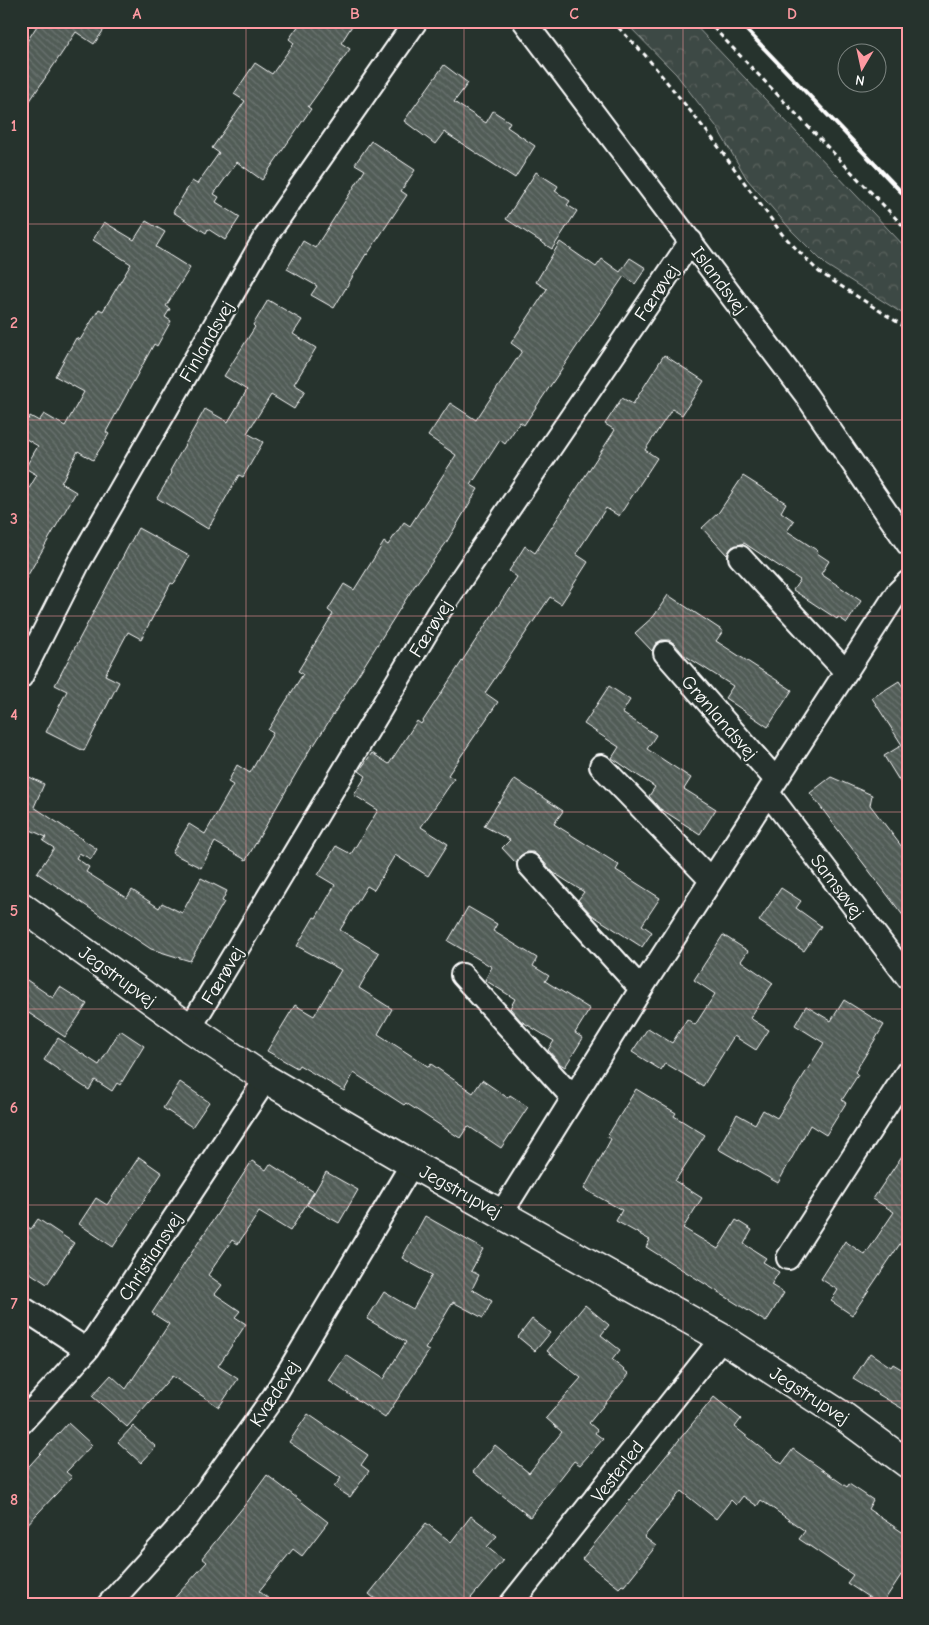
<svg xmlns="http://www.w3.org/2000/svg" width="929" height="1625" font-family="'Comic Neue',sans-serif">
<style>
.forest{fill:url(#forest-crowns);stroke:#9ea4a2}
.building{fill:url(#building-back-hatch);stroke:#fff}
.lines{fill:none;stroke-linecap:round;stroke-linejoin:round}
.minor-casing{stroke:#fff;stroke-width:26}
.tertiary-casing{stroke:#fff;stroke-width:31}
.path{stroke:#fff;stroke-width:3;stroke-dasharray:5 4;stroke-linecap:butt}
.minor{stroke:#26332d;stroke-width:22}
.tertiary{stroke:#26332d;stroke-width:28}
.rail{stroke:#fff;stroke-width:4}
.grid{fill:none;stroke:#ff9aa2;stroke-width:1;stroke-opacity:0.55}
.labels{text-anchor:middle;stroke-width:5;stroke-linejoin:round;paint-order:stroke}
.street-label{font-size:19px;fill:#fff;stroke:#26332d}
.neatline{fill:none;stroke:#ff9aa2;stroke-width:2}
.grid-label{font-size:16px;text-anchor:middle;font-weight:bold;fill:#ff9aa2}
</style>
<defs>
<pattern id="forest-crowns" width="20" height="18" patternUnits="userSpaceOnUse" patternTransform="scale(1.25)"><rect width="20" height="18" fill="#3e4944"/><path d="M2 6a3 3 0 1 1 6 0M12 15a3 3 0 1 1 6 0" fill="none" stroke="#5b6460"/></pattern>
<pattern id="building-back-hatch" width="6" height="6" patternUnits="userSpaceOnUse" patternTransform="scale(1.25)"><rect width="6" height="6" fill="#515c57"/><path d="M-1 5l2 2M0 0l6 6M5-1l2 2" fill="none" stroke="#6b7470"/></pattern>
</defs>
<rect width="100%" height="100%" fill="#26332d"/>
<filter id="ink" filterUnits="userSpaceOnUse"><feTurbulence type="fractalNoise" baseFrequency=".02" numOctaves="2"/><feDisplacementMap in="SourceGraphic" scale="10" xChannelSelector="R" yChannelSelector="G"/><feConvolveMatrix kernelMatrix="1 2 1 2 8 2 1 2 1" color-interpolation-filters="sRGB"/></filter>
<g filter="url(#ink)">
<path class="forest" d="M624,21H691L908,250V317L826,265L792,231L747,179L716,126L676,74Z"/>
<path class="building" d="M40,21H110L94,44L76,32L21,114V51Z
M302,21H355L341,43L350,49L308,107L311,109L262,180L237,162L214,194L219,197L216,202L240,217L225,240L208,229L206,233L173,212L192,181L197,184L219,153L212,148L245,101L234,94L255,63L272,74L294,43L289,39Z
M444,65L468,83L454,102L486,123L493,111L510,122L507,127L535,146L515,178L444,132L435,144L404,121Z
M371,141L415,170L401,191L407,195L367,255L366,254L334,308L311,295L317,286L287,269L303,241L315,248L365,170L355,164Z
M536,172L558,186L555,191L570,201L567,205L577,211L552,249L506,219Z
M146,221L165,232L156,247L190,268L166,306L170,309L165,317L171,321L157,346L154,344L106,432L109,434L93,460L78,451L61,483L76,492L21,587V502L37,475L25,468L38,446L21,436V431L30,416L39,421L44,414L65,426L84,392L55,376L76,338L80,340L99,309L103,311L131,264L93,240L104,222L134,240Z
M560,242L596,267L602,259L620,272L630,258L646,268L635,284L624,276L524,425L520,422L505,444L500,440L471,485L478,489L446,543L413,588L314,745L313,744L246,860L215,842L201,868L172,853L189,824L205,834L233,785L228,782L237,765L250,773L273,733L268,730L303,674L298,671L333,614L328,610L344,584L354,590L384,542L388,545L404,522L410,526L456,455L428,436L450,403L476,420L522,351L511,343L547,289L536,282Z
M268,300L302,320L293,334L316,348L294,384L305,391L294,409L271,395L247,433L263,442L243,477L239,475L208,529L157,498L172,473L170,471L205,409L228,422L247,390L224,376L255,327L253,325Z
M664,355L704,381L682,415L672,409L645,450L657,458L619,516L606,508L576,554L588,562L561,604L550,597L485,693L498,702L448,775L454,779L421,827L448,844L428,876L395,855L374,890L367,886L340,930L379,953L359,988L392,1009L378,1034L429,1067L431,1064L473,1093L482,1080L508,1098L510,1095L528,1107L501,1148L468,1126L460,1138L406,1103L404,1105L354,1073L344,1091L299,1065L297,1068L267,1051L295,1005L314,1016L341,970L297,946L314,917L316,918L335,885L318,875L336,846L351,854L378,810L354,795L366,776L359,771L372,753L389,764L417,721L421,724L517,577L509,571L525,546L535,553L615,430L605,424L622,398L633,404Z
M743,476L786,503L781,512L794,521L787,531L818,551L817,553L829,561L821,574L861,601L847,623L838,617L837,619L793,590L800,580L744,543L732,547L727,555L702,528L719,512Z
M138,528L189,556L175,582L173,584L171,583L141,639L128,632L105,675L119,682L84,751L46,732L67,691L55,685Z
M668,595L723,631L716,641L792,690L768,727L725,698L733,686L684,655L675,644L669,640H662L656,643L652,651L635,633L654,616Z
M899,681L908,694V795L884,756L902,745L872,698Z
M609,686L630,700L622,713L656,735L647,749L691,778L684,789L716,809L700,834L659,808L649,796L655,787L612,758L619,747L584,724Z
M21,773L44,784L34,807L97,849L91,859L79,853L76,858L89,867L86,872L127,898L132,890L159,908L162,903L182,913L201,878L227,891L222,901L224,902L190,961L151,949L37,873L54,848L43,841L46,837L24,827L21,833Z
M831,777L872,795L870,805L908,855V922L810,793Z
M515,779L563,811L554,824L619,865L616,870L660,898L642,925L652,932L642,947L592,915L578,900L584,892L554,873L538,856L533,852H526L520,856L516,863L502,848L510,840L484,826L499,802H500Z
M781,888L801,901L796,908L821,926L804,951L759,921Z
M468,907L497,924L493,931L537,958L533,966L549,976L545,981L590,1009L575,1033L583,1038L565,1067L560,1064L548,1050L554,1041L521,1021L510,1008L515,999L485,980L492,967L448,941Z
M723,935L748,951L741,961L773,983L750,1018L769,1030L756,1050L734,1036L703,1086L665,1063L661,1070L632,1052L648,1028L672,1043L687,1019L695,1025L715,994L694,980Z
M21,976L53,998L60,987L87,1004L65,1037L21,1008Z
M844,1000L884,1025L855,1072L858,1075L842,1100L846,1103L826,1135L810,1125L778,1183L718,1149L737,1114L755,1124L763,1110L777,1118L824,1043L795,1025L806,1006L831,1021Z
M120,1030L144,1046L120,1085L117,1083L112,1091L95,1080L89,1090L44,1060L58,1038L99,1065Z
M180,1082L209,1102L192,1127L163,1108Z
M636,1089L676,1113L674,1116L705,1135L675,1181L702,1198L683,1228L718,1249L736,1220L752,1230L744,1244L766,1258L763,1262L779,1272L771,1285L784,1293L766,1322L646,1247L650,1240L616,1221L622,1210L584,1189L611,1139L607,1137Z
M908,1147V1232L852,1315L831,1301L838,1290L821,1279L845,1241L865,1255L894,1212L873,1199Z
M139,1157L162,1173L113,1247L79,1224L96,1198L107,1205Z
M252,1161L266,1170L270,1164L314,1192L290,1231L259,1212L238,1244L232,1240L208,1275L222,1285L215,1294L240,1311L235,1317L246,1324L218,1366L238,1379L219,1407L172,1376L127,1427L92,1396L111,1375L126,1389L169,1324L152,1313Z
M326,1172L358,1190L339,1223L307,1205Z
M425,1216L483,1249L471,1271L479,1275L472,1289L492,1301L483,1318L453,1302L425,1349L429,1351L385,1418L329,1381L346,1355L383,1379L406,1342L367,1319L384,1292L413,1309L432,1275L402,1258Z
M38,1219L74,1243L47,1284L21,1267V1223L31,1229Z
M585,1305L609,1325L601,1335L620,1350L612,1360L629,1374L589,1423L597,1430L595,1433L603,1439L580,1465L574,1461L530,1517L473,1472L495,1445L529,1473L562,1432L546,1418L581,1378L547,1351Z
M532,1319L550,1333L535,1351L518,1337Z
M870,1353L891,1367L893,1364L908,1373V1412L853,1379Z
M714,1397L741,1419L735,1427L782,1464L793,1449L847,1487L849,1484L873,1500L868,1509L908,1536V1579L901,1575L882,1604H879L847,1583L853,1575L799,1539L805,1531L761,1500L757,1506L743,1496L736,1505L731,1500L716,1519L681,1491L644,1537L656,1546L624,1586L622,1585L619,1588L582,1559Z
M308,1414L368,1455L361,1465L369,1471L350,1497L334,1487L341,1478L289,1442Z
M68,1423L92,1445L66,1472L72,1477L21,1531V1475Z
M133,1426L156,1447L141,1463L118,1442Z
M267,1475L328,1522L302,1556L293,1549L259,1591L275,1604H169L207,1562L202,1558L248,1501Z
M471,1516L497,1536L487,1547L503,1560L466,1604H381L369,1594L426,1523L451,1542Z"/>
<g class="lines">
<defs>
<path id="minor" d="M524,21L806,395L908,544
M740,557L846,672
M665,653L776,780
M21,677L79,562L264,239L416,21
M601,766L711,880
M768,793L908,978
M529,865L641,989
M462,975L573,1098
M190,1028L438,613L691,241
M501,1214L641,989L897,593L908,582
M788,1258L908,1071
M21,1307L87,1350
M21,1423L87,1350L266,1079
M109,1604L187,1518L274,1396L412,1164
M511,1604L722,1338"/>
<path id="tertiary" d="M21,906L190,1028L266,1079L412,1164L722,1338L843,1416L908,1464"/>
</defs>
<use href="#minor" class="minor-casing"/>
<use href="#tertiary" class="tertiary-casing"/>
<path class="path" d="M612,21L645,55L712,138L782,234L819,272L908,329
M707,21L908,231"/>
<use href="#minor" class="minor"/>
<use href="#tertiary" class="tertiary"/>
<path class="rail" d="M738,21L908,199"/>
</g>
</g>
<path class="grid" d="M246,21V1604M464,21V1604M683,21V1604M21,224H908M21,420H908M21,616H908M21,812H908M21,1009H908M21,1205H908M21,1401H908"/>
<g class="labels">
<g class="street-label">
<text transform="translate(720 280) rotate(53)" y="7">Islandsvej</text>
<text transform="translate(656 292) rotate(-56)" y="7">Færøvej</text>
<text transform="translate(206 341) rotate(-60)" y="7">Finlandsvej</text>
<text transform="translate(430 628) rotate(-58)" y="7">Færøvej</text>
<text transform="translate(720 717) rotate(49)" y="7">Grønlandsvej</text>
<text transform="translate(838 886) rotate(53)" y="7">Samsøvej</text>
<text transform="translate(222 975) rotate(-59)" y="7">Færøvej</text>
<text transform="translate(118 976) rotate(36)" y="7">Jegstrupvej</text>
<text transform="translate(461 1191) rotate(29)" y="7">Jegstrupvej</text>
<text transform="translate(150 1256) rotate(-57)" y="7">Christiansvej</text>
<text transform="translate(274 1393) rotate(-57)" y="7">Kvædevej</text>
<text transform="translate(810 1395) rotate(33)" y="7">Jegstrupvej</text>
<text transform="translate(617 1471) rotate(-52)" y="7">Vesterled</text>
</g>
</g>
<rect width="929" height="1625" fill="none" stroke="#26332d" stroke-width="55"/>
<g transform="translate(862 68) rotate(189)"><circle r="24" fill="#26332d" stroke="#7d8581"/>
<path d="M0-4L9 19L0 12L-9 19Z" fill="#ff9aa2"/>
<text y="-8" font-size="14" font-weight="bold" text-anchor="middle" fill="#ffffff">N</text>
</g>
<rect x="28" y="28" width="874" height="1570" class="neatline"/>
<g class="grid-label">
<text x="137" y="19">A</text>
<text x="355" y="19">B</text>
<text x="574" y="19">C</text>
<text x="792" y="19">D</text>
<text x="14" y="131">1</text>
<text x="14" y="328">2</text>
<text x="14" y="524">3</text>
<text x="14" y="720">4</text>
<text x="14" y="916">5</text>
<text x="14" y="1113">6</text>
<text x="14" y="1309">7</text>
<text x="14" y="1505">8</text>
</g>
</svg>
